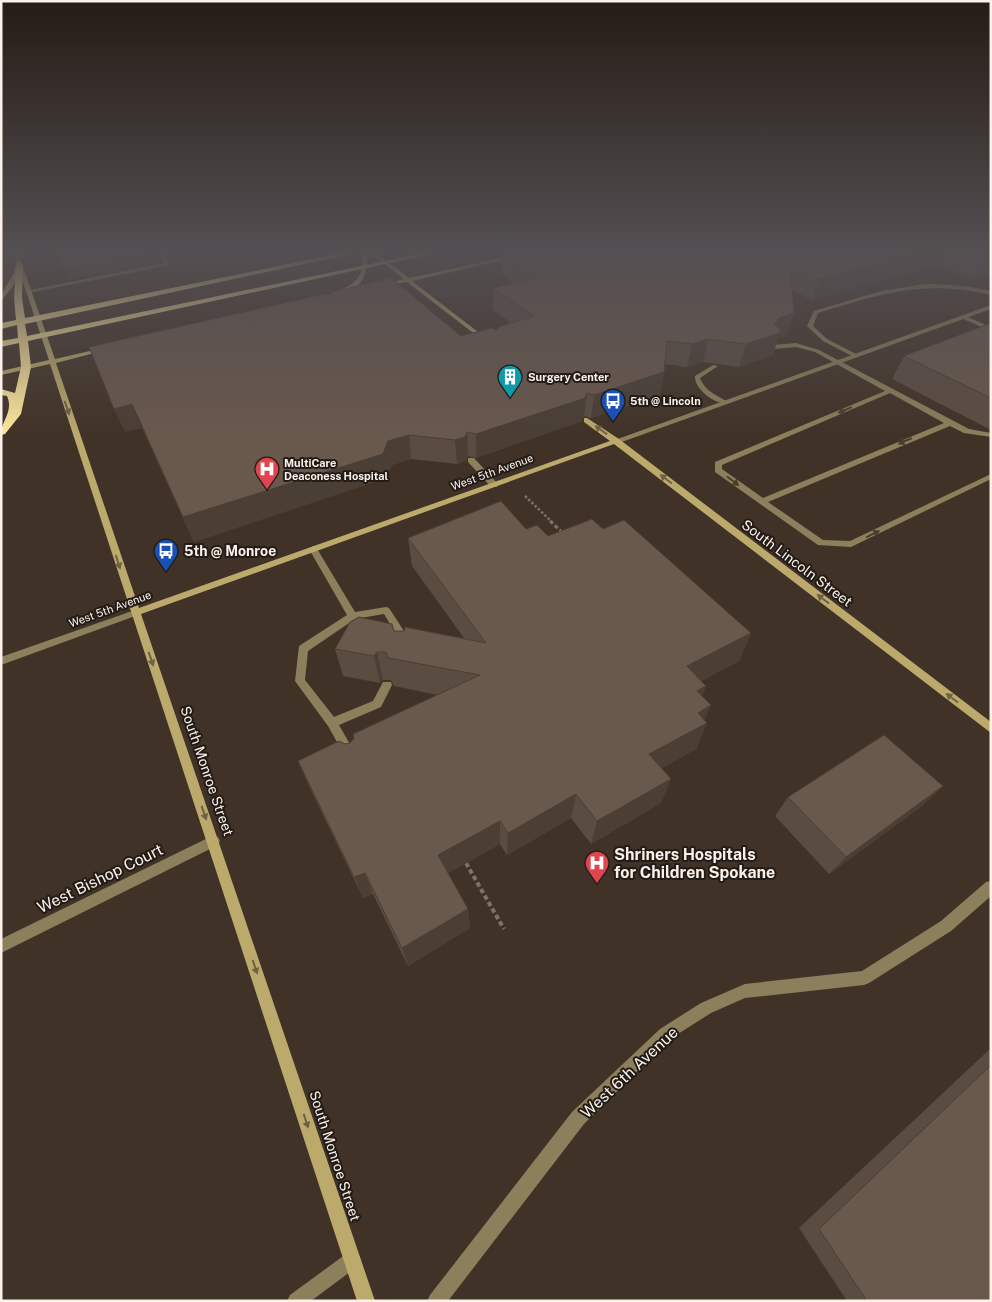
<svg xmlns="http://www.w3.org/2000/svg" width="992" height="1302" font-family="'Public Sans',sans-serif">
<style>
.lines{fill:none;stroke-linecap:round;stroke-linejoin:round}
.path-far2{stroke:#7f7268;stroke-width:2.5;stroke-dasharray:2.5 2;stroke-linecap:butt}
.path-far1{stroke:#7f7268;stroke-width:3;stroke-dasharray:4 2.5;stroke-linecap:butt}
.path{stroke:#7f7268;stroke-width:4;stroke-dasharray:4.5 3;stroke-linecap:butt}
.lane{fill:#8b805b;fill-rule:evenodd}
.street{fill:#8b805b;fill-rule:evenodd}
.secondary{fill:#bcaa6d;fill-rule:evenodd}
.highway{fill:#fee89d;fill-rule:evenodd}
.wall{fill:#5a4c41}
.shaded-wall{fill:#4a3e35}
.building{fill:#69584c;stroke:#4a3e35}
.oneway{fill:#6f6242}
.oneway2{fill:#473e2e}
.labels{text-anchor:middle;stroke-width:4;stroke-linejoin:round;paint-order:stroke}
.far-poi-label{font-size:11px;font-weight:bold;fill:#fbf1ea;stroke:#221b16;text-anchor:start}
.far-street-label{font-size:11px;fill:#fbf1ea;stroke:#221b16}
.poi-label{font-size:14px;font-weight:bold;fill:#fbf1ea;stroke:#221b16;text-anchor:start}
.street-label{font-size:14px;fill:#fbf1ea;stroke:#221b16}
.near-poi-label{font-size:16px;font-weight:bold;fill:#fbf1ea;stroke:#221b16;text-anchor:start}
.near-street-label{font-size:16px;fill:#fbf1ea;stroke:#221b16}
</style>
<rect width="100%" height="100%" fill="#413227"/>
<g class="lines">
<path class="path-far2" d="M525,496L552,522"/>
<path class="path-far1" d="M550,521L564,534"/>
<path class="path" d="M466,863L504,929"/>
<path class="lane" d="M158,253H162L170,265L28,293L25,291L165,263Z
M925,284C948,284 968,286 991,291V295C925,279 880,294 818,313L813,326L827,339L858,355L859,356L856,358L823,341L807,326L814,311L881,291Z
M961,316H965L991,327V331L961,318Z
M796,343L819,350L969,429L991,433V437L964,433L950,426L768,502L823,540L850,541L991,474V479L851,547L818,545L715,472V462L885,391L815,352L796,347L772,349L769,347L772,345ZM890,393L944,423L763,498L722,469V465Z
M713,365L718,366L700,378C704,390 716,395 726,401V403C714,404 694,388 695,376Z
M468,458H474L497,483V487H491L468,462Z
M313,546L316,547L355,612L386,607L389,608L411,642L409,645H403L384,614L355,619L308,651L305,680L334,717L373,701L383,682H391L392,685L381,707L339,725L355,753L353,756L349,758L345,756L328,726L295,681L299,646L347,615L309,549Z"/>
<path class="street" d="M991,305V309L619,443H613L612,441Z
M135,610L138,611L140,613L138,615L1,665V657Z
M214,835L218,837L220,841L218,845L1,953V939Z
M991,881V896L951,931L869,983L864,985L745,998L711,1013L670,1039L584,1124L448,1301H427L430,1295L572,1112L660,1029L701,1003L745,984L862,971L941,921L986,882Z
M352,1251L358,1254L361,1260L358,1266L311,1301H287L290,1295L346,1254Z"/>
<path class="secondary" d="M14,253H18L55,359L103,348L106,350L56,363L139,608L610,441L584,422V418H587L619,439L991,722V733L614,444L141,614L375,1301H357L50,364L1,375V371L49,360L19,270L13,286L1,301C1,288 15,277 16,264C17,261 14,256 14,253Z
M362,253H366C370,271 361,293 339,293V291C360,281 363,275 362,253Z
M371,253H376L409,278L525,253H532L412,281L487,339L488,340L485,342L407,282L383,286V284L404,279Z"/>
<path class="highway" d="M342,253H355L25,324L27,336L423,253H436L28,341L31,367L21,414L5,434L1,435C1,420 14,412 7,396L1,395V389L15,393L21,367L19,343L1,347V341L18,338L17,325L1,329V323L16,320L14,298L16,262L23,264L22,298L25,318Z"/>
</g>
<path class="wall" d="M508,253H991V274L974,280L938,265L812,300L792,290L787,336L778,338L773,355L739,367L703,362L687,367L665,364L664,372L660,395L591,418L584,416L582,421L476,458L468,456L466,461L457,464L411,459L392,465L386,478L194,542L142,428L125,432L461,336L496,330L511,323L493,310V288L515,283L502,274V254Z
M991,323V430L892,379L904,356Z
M526,529L548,536L603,529L751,633L739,661L701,681L706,686L702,696L704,720L707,723L696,749L662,768L671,779L661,803L591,844L571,818L507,855L500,844L448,873L468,909L470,928L408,966L373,894L363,898L309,786L298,761L345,744L350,743L438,695L394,686L391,680H383L380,683L343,676L335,649L394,631L464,638L412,566L408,538Z
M943,786L922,806L829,874L775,816L788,797Z
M991,1048V1301H847L799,1228Z"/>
<path class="shaded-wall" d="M919,253H944L938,265L812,300L819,279Z
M142,255L146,265L68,280L64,269Z
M991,257V274L974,280L985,259Z
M794,313L787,336L778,338L773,355L739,367L746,344L774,325L779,318Z
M708,339L703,362L687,367L692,344Z
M664,372L660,395L591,418L594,395Z
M587,393L584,416L582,421L476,458V434Z
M132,404L142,428L125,432L114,409Z
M467,432L468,456L466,461L457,464L455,440Z
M409,435L411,459L392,465L386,478L194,542L183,517L388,441Z
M751,633L739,661L677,693L687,666Z
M377,652L383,680L380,683L374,656Z
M706,686L695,713L697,691Z
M711,705L702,726L707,723L696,749L641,780L649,754L698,713Z
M671,779L661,803L591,844L597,821Z
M943,786L922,806L829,874L846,857Z
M576,794L571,818L507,855L508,833Z
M500,821V844L442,877L438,855Z
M365,873L373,894L363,898L354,877Z
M468,909L470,928L408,966L402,948Z"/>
<path class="building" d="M56,253H140L142,255L64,269Z
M508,253H919L819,279L790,265L794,313L779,318L774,325L780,328V333L746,344L708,339L692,344L667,341L664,372L594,395L587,393L585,398L476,434L467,432L465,437L455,440L409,435L388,441L383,454L183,517L132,404L114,409L89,347L324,294L330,295L332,292L391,278L461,336L492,328L496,330L501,326L534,316L493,288L539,277L502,254Z
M968,253H991V257L985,259Z
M991,323V398L904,356Z
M501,501L526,529L537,525L548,536L592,519L603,529L624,520L751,633L687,666L706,686L697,691L711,705L698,713L707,723L649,754L671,779L597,821L576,794L508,833L500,821L438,855L468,909L402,948L365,873L354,877L298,761L339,741L345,744L350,743L354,738L353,734L480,675L388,658L386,652H377L374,656L335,649L350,622L359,617L392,624L394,631H404L405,627L486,643L408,538Z
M884,735L943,786L846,857L788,797Z
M991,1065V1301H867L819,1229Z"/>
<defs><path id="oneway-solid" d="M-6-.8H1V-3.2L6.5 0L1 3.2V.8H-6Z" transform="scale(1.25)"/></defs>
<g class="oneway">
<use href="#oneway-solid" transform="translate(67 408) rotate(71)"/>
<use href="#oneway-solid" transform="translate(601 430) rotate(-144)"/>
<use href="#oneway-solid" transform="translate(666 479) rotate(-143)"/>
<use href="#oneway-solid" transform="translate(118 562) rotate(72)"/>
<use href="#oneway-solid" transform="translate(823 599) rotate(-143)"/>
<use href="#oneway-solid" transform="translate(151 659) rotate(71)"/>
<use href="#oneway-solid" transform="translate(952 698) rotate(-143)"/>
<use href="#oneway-solid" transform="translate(204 813) rotate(71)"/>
<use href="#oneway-solid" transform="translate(255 967) rotate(72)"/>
<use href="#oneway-solid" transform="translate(306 1121) rotate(72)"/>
</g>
<g class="oneway2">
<use href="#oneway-solid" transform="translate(845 410) rotate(157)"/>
<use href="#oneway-solid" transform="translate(905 441) rotate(157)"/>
<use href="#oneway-solid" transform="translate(733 481) rotate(37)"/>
<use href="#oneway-solid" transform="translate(873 534) rotate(-26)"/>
</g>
<linearGradient id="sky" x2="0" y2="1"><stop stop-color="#241c15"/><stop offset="0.58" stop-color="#544f52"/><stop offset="1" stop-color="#544f52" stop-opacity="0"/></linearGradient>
<rect width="992" height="435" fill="url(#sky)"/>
<defs>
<symbol id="building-pin" viewBox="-11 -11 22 30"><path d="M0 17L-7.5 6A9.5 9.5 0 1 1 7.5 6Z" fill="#0f9aa8" stroke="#221b16"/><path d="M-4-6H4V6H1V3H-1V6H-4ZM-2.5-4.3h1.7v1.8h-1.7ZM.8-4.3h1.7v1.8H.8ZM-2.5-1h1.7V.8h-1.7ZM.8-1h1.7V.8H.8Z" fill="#fff"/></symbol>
<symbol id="bus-pin" viewBox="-11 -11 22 30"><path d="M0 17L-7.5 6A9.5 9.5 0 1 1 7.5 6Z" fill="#1a4fb4" stroke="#221b16"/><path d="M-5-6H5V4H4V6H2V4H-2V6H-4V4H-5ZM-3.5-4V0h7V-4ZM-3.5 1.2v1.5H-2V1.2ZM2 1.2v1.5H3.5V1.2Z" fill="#fff"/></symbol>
<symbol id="hospital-pin" viewBox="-11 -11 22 30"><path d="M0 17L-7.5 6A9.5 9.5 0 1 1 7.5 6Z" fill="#e0444e" stroke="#221b16"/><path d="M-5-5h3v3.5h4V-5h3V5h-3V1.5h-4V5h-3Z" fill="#fff"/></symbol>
</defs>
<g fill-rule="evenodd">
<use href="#building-pin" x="496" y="363" width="28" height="38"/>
<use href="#bus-pin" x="599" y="387" width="28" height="38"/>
<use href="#hospital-pin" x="253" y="455" width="28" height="38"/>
<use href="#bus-pin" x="152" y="537" width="28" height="38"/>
<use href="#hospital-pin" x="583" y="849" width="28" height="38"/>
</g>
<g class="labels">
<g class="far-poi-label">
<text x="528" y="381">Surgery Center</text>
<text x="630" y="405">5th @ Lincoln</text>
<text x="284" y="467">MultiCare<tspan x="284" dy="13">Deaconess Hospital</tspan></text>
</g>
<g class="far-street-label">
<text transform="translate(492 472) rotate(-20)" y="4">West 5th Avenue</text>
<text transform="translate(110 609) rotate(-20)" y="4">West 5th Avenue</text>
</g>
<g class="poi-label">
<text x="184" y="556">5th @ Monroe</text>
</g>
<g class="street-label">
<text transform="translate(797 563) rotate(37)" y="5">South Lincoln Street</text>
<text transform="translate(207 771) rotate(71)" y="5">South Monroe Street</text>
<text transform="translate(335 1156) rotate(72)" y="5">South Monroe Street</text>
</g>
<g class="near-poi-label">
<text x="614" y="860">Shriners Hospitals<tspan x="614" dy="18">for Children Spokane</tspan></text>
</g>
<g class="near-street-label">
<text transform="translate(100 878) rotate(-26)" y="6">West Bishop Court</text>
<text transform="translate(629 1072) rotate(-43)" y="6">West 6th Avenue</text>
</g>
</g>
<rect width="992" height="1302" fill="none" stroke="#fbf1ea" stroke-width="5"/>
</svg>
